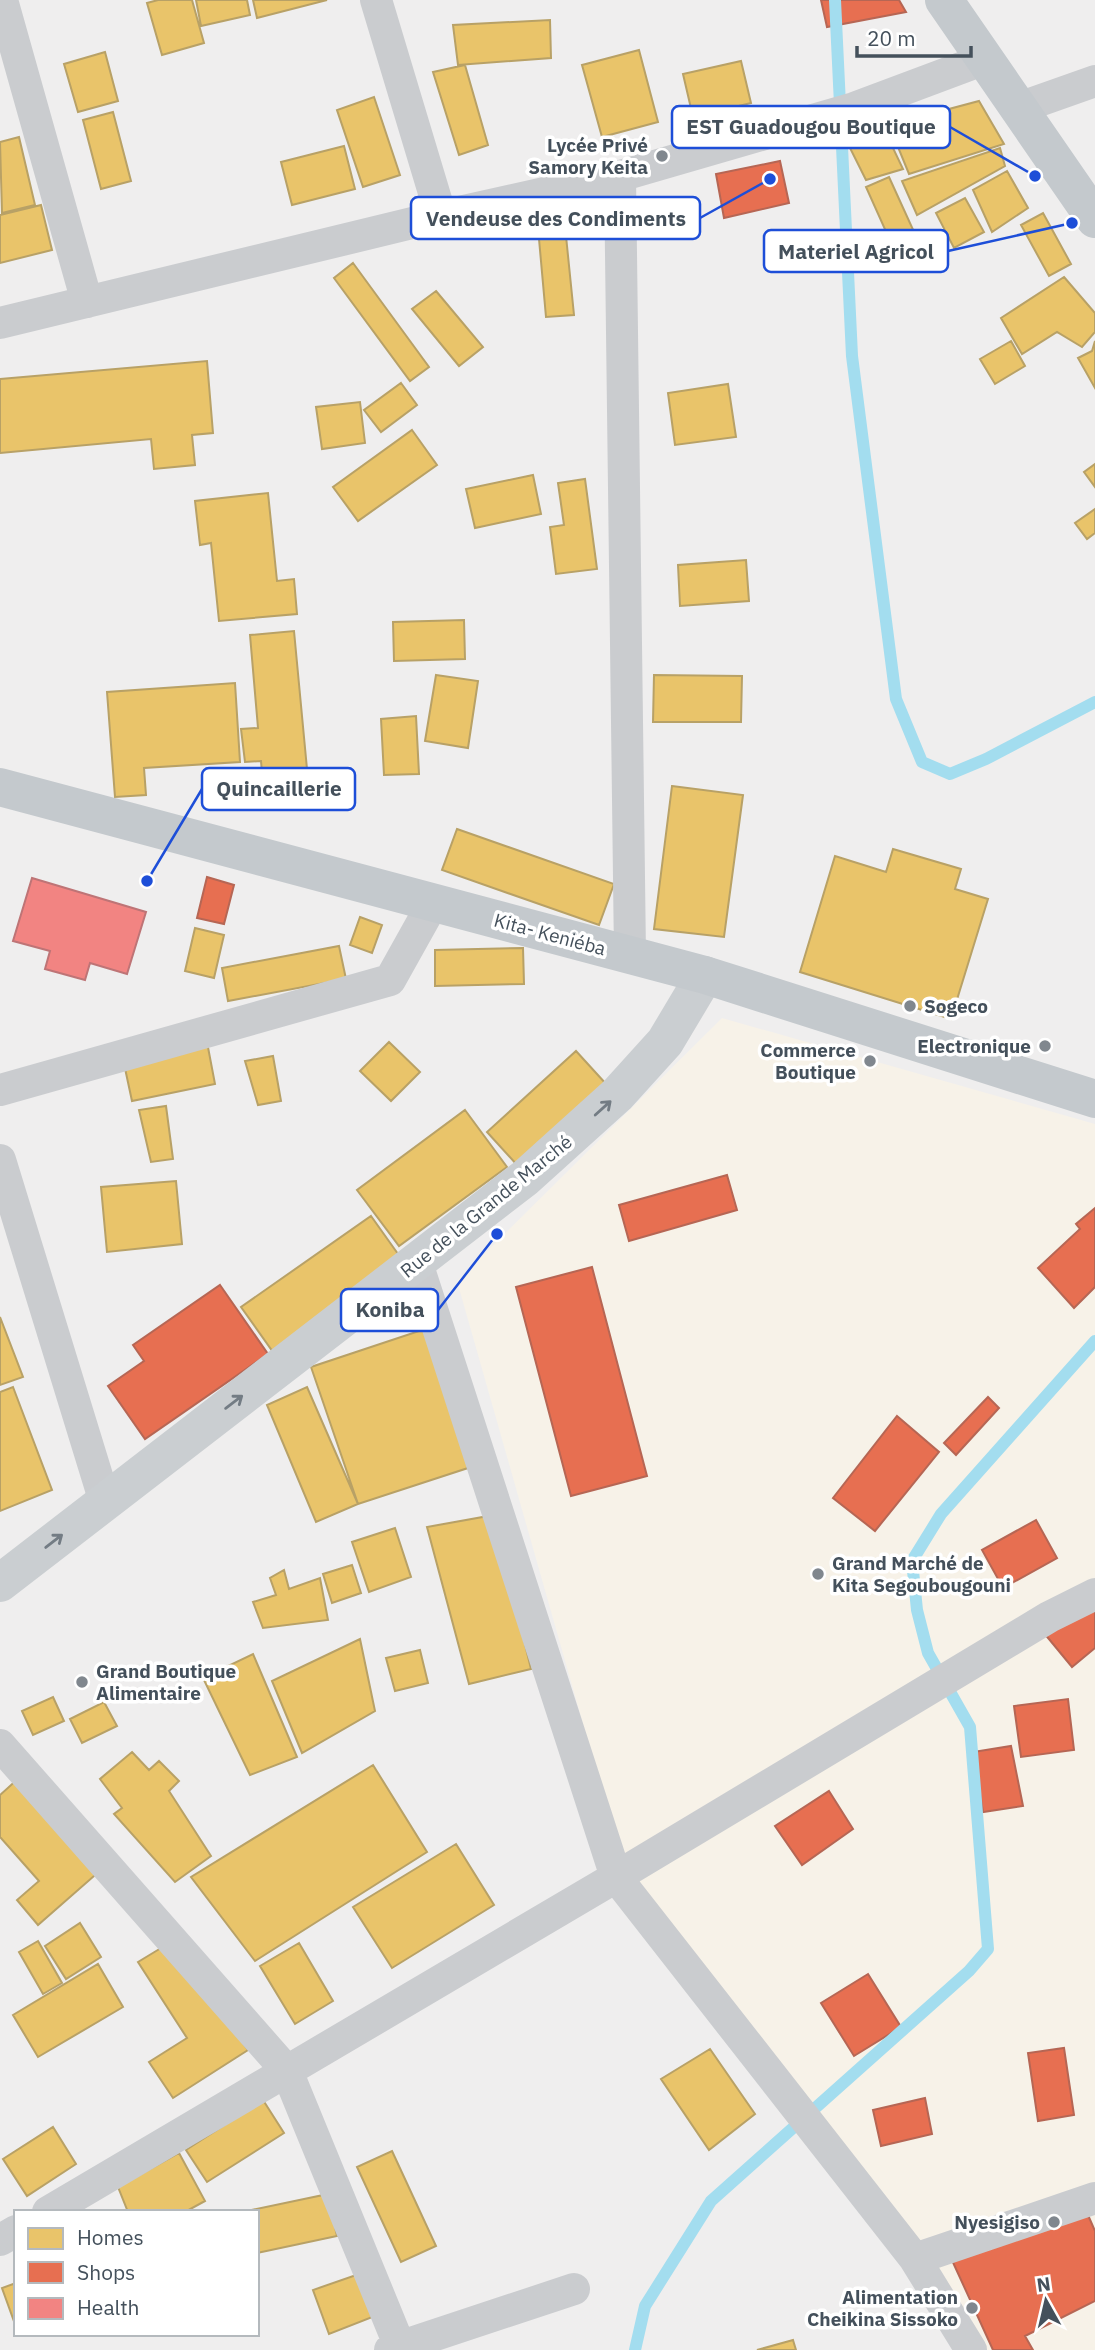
<svg xmlns="http://www.w3.org/2000/svg" width="1095" height="2350" font-family="'IBM Plex Sans',sans-serif">
<style>
.commercial{fill:#f7f2e8}
.homes{fill:#e9c46a;stroke:#b8a166;stroke-width:2}
.shops{fill:#e76f51;stroke:#b66654;stroke-width:2}
.health{fill:#f28482;stroke:#be7476;stroke-width:2}
.lines{fill:none;stroke-linecap:round;stroke-linejoin:round}
.stream{stroke:#a3ddef;stroke-width:12}
.street{stroke:#cacccf;stroke-width:32}
.secondary{stroke:#caced1;stroke-width:38}
.primary{stroke:#c4c9cd;stroke-width:38}
.oneway{stroke:#737c84}
.poi-dot{fill:#80878e;stroke:#fff;stroke-width:2.5}
.labels{text-anchor:middle;stroke-width:7;stroke-linejoin:round;paint-order:stroke}
.poi-label{font-size:19px;font-weight:bold;fill:#44505b;stroke:#fff;text-anchor:end}
.street-label{font-size:19px;fill:#44505b;stroke:#fff}
.leader{fill:none;stroke:#1d4ed8;stroke-width:2.5}
.callout-dot{fill:#1d4ed8;stroke:#fff;stroke-width:2.5}
.callout{fill:#fff;stroke:#1d4ed8;stroke-width:2.5}
.callout-label{font-size:21px;text-anchor:middle;font-weight:bold;fill:#44505b}
</style>
<rect width="100%" height="100%" fill="#efeeee"/>
<path class="commercial" d="M722,1018L1095,1124V2350H973L624,1868L457,1281Z"/>
<path class="homes" d="M158,0H192L204,43L162,55L147,3Z
M196,0H247L250,15L201,26Z
M253,0H327L257,18Z
M550,20L551,58L458,65L453,25Z
M639,50L658,122L602,137L582,65Z
M105,52L118,101L78,112L64,64Z
M741,61L751,103L693,117L683,74Z
M465,65L488,145L459,155L433,72Z
M374,97L400,175L363,187L337,110Z
M979,101L1004,144L909,174L889,125Z
M113,112L131,181L101,189L83,120Z
M883,127L903,169L866,180L849,146Z
M19,137L35,205L2,213L0,142Z
M344,146L355,189L292,205L281,162Z
M1000,148L1005,166L917,215L902,181Z
M1007,171L1028,208L992,232L973,190Z
M889,177L915,234L892,245L866,187Z
M965,198L984,232L954,248L936,213Z
M41,205L52,250L0,263V215Z
M1043,213L1071,264L1049,276L1021,225Z
M566,236L574,315L546,317L539,239Z
M353,263L429,367L410,381L334,278Z
M1064,277L1095,313V332L1082,347L1057,332L1022,354L1001,318Z
M436,291L483,347L459,366L412,309Z
M1011,341L1025,366L995,384L980,359Z
M1095,341V388L1078,358L1092,351Z
M207,361L213,433L192,435L195,465L154,469L151,439L0,453V379Z
M401,383L417,405L381,432L364,410Z
M728,384L736,437L675,445L668,393Z
M360,402L365,443L322,449L316,407Z
M412,430L437,465L358,521L333,487Z
M1095,464V487L1084,472Z
M533,475L541,514L475,528L466,489Z
M585,479L597,569L556,574L550,527L564,525L558,483Z
M268,493L277,581L294,579L297,614L219,621L211,543L200,545L195,501Z
M1095,509V533L1087,539L1075,523Z
M746,560L749,601L680,606L678,565Z
M464,620L465,659L394,661L393,622Z
M294,631L307,769L262,773L261,761L245,762L241,729L258,728L250,635Z
M436,675L478,681L468,748L425,741Z
M654,675L742,676L741,722H653Z
M235,683L240,762L144,768L146,795L115,797L107,692Z
M416,716L419,774L384,775L381,719Z
M672,786L743,795L724,937L654,929Z
M457,829L614,884L599,925L442,870Z
M893,849L961,869L955,889L988,899L951,1019L800,972L835,856L886,872Z
M360,917L382,925L372,953L350,945Z
M195,928L224,935L214,978L185,971Z
M339,946L346,979L228,1001L222,968Z
M523,948L524,984L435,986V950Z
M207,1042L215,1084L132,1101L123,1059Z
M389,1042L420,1072L391,1101L360,1071Z
M576,1051L607,1085L518,1166L487,1132Z
M273,1056L281,1101L258,1105L245,1061Z
M166,1106L173,1159L151,1162L139,1110Z
M465,1110L507,1167L399,1246L357,1190Z
M176,1181L182,1244L107,1252L101,1187Z
M371,1216L403,1261L273,1352L241,1307Z
M0,1317L23,1377L0,1385Z
M425,1329L471,1467L358,1504L311,1367Z
M13,1387L52,1490L0,1511V1392Z
M307,1387L358,1504L316,1522L267,1405Z
M494,1515L531,1669L469,1684L427,1527Z
M395,1528L411,1577L369,1592L352,1542Z
M352,1565L361,1593L332,1603L323,1574Z
M284,1570L289,1589L320,1578L328,1620L263,1628L253,1602L276,1595L270,1578Z
M360,1639L375,1711L302,1753L272,1681Z
M420,1650L428,1683L395,1691L386,1658Z
M253,1654L297,1757L250,1775L203,1678Z
M53,1697L64,1721L33,1735L22,1711Z
M104,1702L117,1726L82,1743L70,1719Z
M132,1752L149,1770L159,1761L179,1781L169,1791L211,1856L175,1882L114,1814L122,1808L100,1779Z
M373,1765L427,1852L255,1961L191,1877Z
M20,1777L102,1869L38,1925L17,1900L39,1881L0,1837V1795Z
M456,1844L494,1905L392,1968L353,1907Z
M80,1923L101,1957L66,1979L45,1946Z
M38,1941L62,1983L43,1994L19,1952Z
M171,1942L248,2050L173,2098L149,2062L187,2038L138,1962Z
M299,1943L333,2001L295,2024L260,1966Z
M98,1964L123,2007L38,2057L13,2015Z
M710,2049L755,2114L709,2150L661,2079Z
M263,2100L284,2133L207,2182L186,2150Z
M53,2127L76,2164L27,2196L3,2159Z
M392,2151L436,2246L401,2262L357,2167Z
M179,2153L205,2201L185,2212H128L118,2187Z
M328,2194L337,2236L257,2253V2212L247,2211Z
M359,2274L375,2316L329,2334L313,2290Z
M16,2283V2327L2,2288Z
M793,2340L796,2350H757Z"/>
<path class="shops" d="M821,0H899L906,12L827,27Z
M780,161L789,203L724,218L716,174Z
M207,877L234,885L224,924L197,918Z
M727,1175L737,1210L629,1241L619,1205Z
M1095,1208V1287L1074,1308L1038,1268L1080,1229L1076,1224Z
M592,1267L647,1476L571,1496L516,1287Z
M220,1285L268,1354L145,1439L108,1386L144,1361L133,1345Z
M988,1397L999,1408L956,1455L944,1443Z
M897,1416L939,1452L875,1531L833,1498Z
M1036,1520L1057,1558L1003,1588L982,1550Z
M1095,1609V1648L1072,1667L1044,1633Z
M1068,1699L1074,1750L1021,1757L1014,1706Z
M1011,1746L1023,1806L983,1812L973,1752Z
M829,1791L853,1829L802,1865L775,1826Z
M868,1974L901,2027L854,2056L821,2003Z
M1064,2048L1074,2115L1038,2121L1028,2053Z
M925,2098L932,2134L881,2146L873,2110Z
M1088,2215L1095,2231V2301L1025,2336L1033,2350H993L951,2258Z"/>
<path class="health" d="M32,878L146,912L127,974L90,963L85,980L45,969L50,951L13,941Z"/>
<g class="lines">
<path class="stream" d="M835,0L852,356L896,699L922,762L950,774L986,759L1095,702
M635,2350L645,2306L711,2201L969,1971L988,1949L970,1727L928,1653L917,1610L912,1561L941,1514L1095,1341"/>
<path class="street" d="M2,0L87,302
M376,0L441,216
M1019,108L1095,81
M620,176L630,955
M0,323L441,216L620,176L854,108L985,59
M0,1090L390,980L433,903
M0,1160L105,1502
M417,1263L616,1877L915,2259L971,2350
M0,1745L287,2071L400,2347
M48,2212L616,1877L1049,1617L1095,1594
M0,2240L16,2231
M915,2259L1095,2198
M390,2350L574,2289"/>
<path class="secondary" d="M0,1583L525,1178L617,1095L665,1042L705,975"/>
<path class="primary" d="M944,0L1095,219
M0,787L705,975L1095,1099"/>
</g>
<defs><path id="oneway-shaft" d="M-6 0H5M1.5-3L5.5 0L1.5 3" fill="none" stroke-width="1.6" stroke-linecap="round" stroke-linejoin="round" transform="scale(1.75)"/></defs>
<g class="oneway">
<use href="#oneway-shaft" transform="translate(603 1108) rotate(-42)"/>
<use href="#oneway-shaft" transform="translate(234 1402) rotate(-37)"/>
<use href="#oneway-shaft" transform="translate(54 1541) rotate(-38)"/>
</g>
<g class="poi-dot">
<circle cx="662" cy="156" r="7"/>
<circle cx="910" cy="1006" r="7"/>
<circle cx="1045" cy="1046" r="7"/>
<circle cx="870" cy="1061" r="7"/>
<circle cx="818" cy="1574" r="7"/>
<circle cx="82" cy="1682" r="7"/>
<circle cx="1054" cy="2222" r="7"/>
<circle cx="972" cy="2308" r="7"/>
</g>
<g class="labels">
<g class="poi-label">
<text x="648" y="152">Lycée Privé<tspan x="648" dy="22">Samory Keita</tspan></text>
<text x="924" y="1013" text-anchor="start">Sogeco</text>
<text x="1031" y="1053">Electronique</text>
<text x="856" y="1057">Commerce<tspan x="856" dy="22">Boutique</tspan></text>
<text x="832" y="1570" text-anchor="start">Grand Marché de<tspan x="832" dy="22">Kita Segoubougouni</tspan></text>
<text x="96" y="1678" text-anchor="start">Grand Boutique<tspan x="96" dy="22">Alimentaire</tspan></text>
<text x="1040" y="2229">Nyesigiso</text>
<text x="958" y="2304">Alimentation<tspan x="958" dy="22">Cheikina Sissoko</tspan></text>
</g>
<g class="street-label">
<text transform="translate(550 934) rotate(15)" y="7">Kita- Keniéba</text>
<text transform="translate(486 1206) rotate(-39)" y="7">Rue de la Grande Marché</text>
</g>
</g>
<path class="leader" d="M1035 176L950 127M770 179L700 218M1072 223L948 251M147 881L202 789M497 1234L438 1310"/>
<g class="callout-dot">
<circle cx="1035" cy="176" r="7"/>
<circle cx="770" cy="179" r="7"/>
<circle cx="1072" cy="223" r="7"/>
<circle cx="147" cy="881" r="7"/>
<circle cx="497" cy="1234" r="7"/>
</g>
<g class="callout">
<rect x="672" y="106" width="278" height="42" rx="7"/>
<rect x="411" y="197" width="289" height="42" rx="7"/>
<rect x="764" y="230" width="184" height="42" rx="7"/>
<rect x="202" y="768" width="153" height="42" rx="7"/>
<rect x="341" y="1289" width="97" height="42" rx="7"/>
</g>
<g class="callout-label">
<text x="811" y="134">EST Guadougou Boutique</text>
<text x="556" y="226">Vendeuse des Condiments</text>
<text x="856" y="259">Materiel Agricol</text>
<text x="279" y="796">Quincaillerie</text>
<text x="390" y="1317">Koniba</text>
</g>
<rect x="14" y="2210" width="245" height="126" fill="#ffffff" stroke="#b4b9bd" stroke-width="2"/>
<rect x="28" y="2228" width="35" height="21" fill="#e9c46a" stroke="#b4b9bd" stroke-width="2"/>
<text x="77" y="2245" font-size="21" fill="#44505b">Homes</text>
<rect x="28" y="2262" width="35" height="21" fill="#e76f51" stroke="#b4b9bd" stroke-width="2"/>
<text x="77" y="2280" font-size="21" fill="#44505b">Shops</text>
<rect x="28" y="2298" width="35" height="21" fill="#f28482" stroke="#b4b9bd" stroke-width="2"/>
<text x="77" y="2315" font-size="21" fill="#44505b">Health</text>
<g transform="translate(1046 2301) rotate(352)" stroke="#ffffff" stroke-width="5" paint-order="stroke">
<path d="M0-5L12 26L0 18L-12 26Z" fill="#44505b"/>
<text y="-10" font-size="19" font-weight="bold" text-anchor="middle" fill="#44505b">N</text>
</g>
<path d="M857 46v10h114v-10" fill="none" stroke="#44505b" stroke-width="3.5"/>
<text x="867" y="46" font-size="21" fill="#44505b" stroke="#ffffff" stroke-width="5" paint-order="stroke">20 m</text>
</svg>
